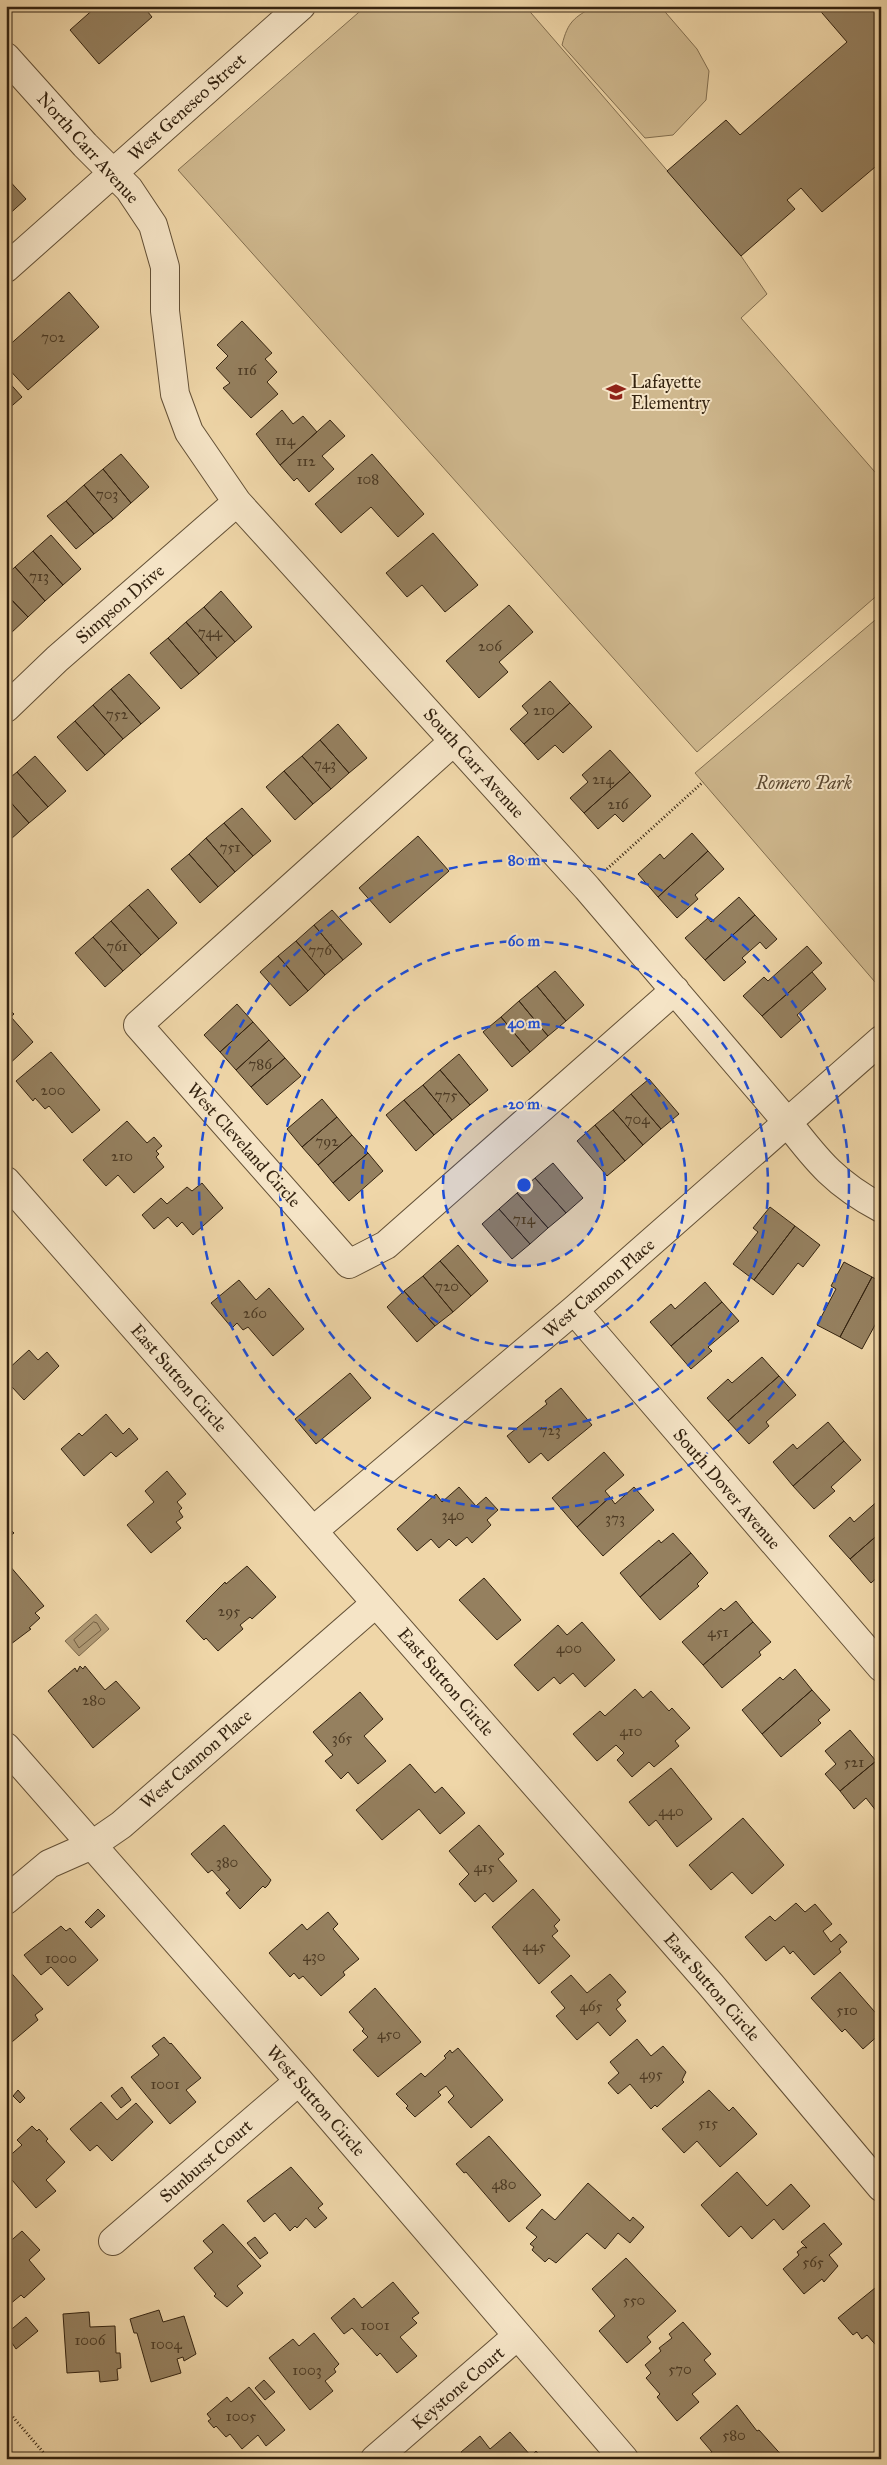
<svg xmlns="http://www.w3.org/2000/svg" width="887" height="2465" font-family="'IM FELL Great Primer',serif">
<style>
.green{fill:#cfb88e;stroke:#826e4f}
.water{fill:#af9974;stroke:#7e6a4c}
.lines{fill:none;stroke-linecap:round;stroke-linejoin:round}
.shore{stroke:#725e42;stroke-width:1}
.building{fill:#95805f;stroke:#342310}
.minor-casing{stroke:#635036;stroke-width:30}
.path{stroke:#342310;stroke-width:3;stroke-dasharray:1 2.5;stroke-linecap:butt}
.minor{stroke:#f5e4c6;stroke-width:28}
.ring{fill:none;stroke:#1d4ed8;stroke-width:2.5;stroke-dasharray:9 6}
.labels{text-anchor:middle;stroke-width:4;stroke-linejoin:round;paint-order:stroke}
.number-label{font-size:15px;fill:#4c3a24}
.street-label{font-size:18px;fill:#342310;stroke:#f5e4c6}
.poi-label{font-size:18px;fill:#342310;stroke:#f5e4c6;text-anchor:start}
.park-label{font-size:18px;font-style:italic;fill:#5b4830;stroke:#f5e4c6}
.centre{fill:#1d4ed8;stroke:#f5e4c6;stroke-width:2.5}
.ring-label{font-size:15px;text-anchor:middle;font-weight:bold;fill:#1d4ed8;stroke:#f5e4c6;stroke-width:4;stroke-linejoin:round;paint-order:stroke}
</style>
<rect width="100%" height="100%" fill="#efd6a8"/>
<filter id="stains"><feTurbulence type="fractalNoise" baseFrequency=".004" numOctaves="4"/><feColorMatrix values="0 0 0 0 .2 0 0 0 0 .09 0 0 0 0 .02 0 0 0 .5 -.17"/></filter>
<radialGradient id="worn" r=".72"><stop offset=".6" stop-color="#630" stop-opacity="0"/><stop offset="1" stop-color="#630" stop-opacity=".3"/></radialGradient>
<path class="green" d="M366,6H525L741,256L767,294L741,318L881,479V592L697,752L178,170Z
M594,6H660L697,49L709,71L706,100L673,135L645,138L562,45C568,21 574,18 594,6Z
M881,615V989L695,773Z"/>
<path class="water" d="M96,1614L109,1629L79,1656L65,1641Z"/>
<g class="lines">
<path class="shore" d="M94,1622L97,1623L101,1630L79,1648L74,1640Z"/>
</g>
<path class="building" d="M97,6H143L152,17L99,64L70,30Z
M816,6H881V162L822,212L801,188L787,200L795,209L741,256L667,171L726,120L740,135L847,42Z
M6,177L26,199L6,217Z
M69,292L99,327L28,390L6,366V348Z
M242,321L272,353L265,359L277,372L267,382L278,394L251,418L223,388L230,383L216,368L228,356L217,345Z
M6,379L22,397L6,411Z
M282,410L293,424L303,416L317,432L280,465L256,434Z
M330,420L345,436L322,456L334,469L309,492L297,478L294,481L280,465Z
M121,454L149,487L131,503L103,469Z
M372,454L424,514L398,537L371,507L341,533L315,504Z
M103,469L131,503L113,519L84,485Z
M84,485L113,519L94,534L66,501Z
M66,501L94,534L76,549L47,516Z
M433,533L478,585L445,612L422,585L407,597L386,573Z
M51,535L81,569L63,585L33,551Z
M33,551L63,585L45,601L15,567Z
M15,567L45,601L28,617L6,594V575Z
M221,591L252,627L235,642L204,607Z
M6,594L28,617L10,634L6,630Z
M509,605L533,632L499,662L508,672L479,698L446,661Z
M204,607L235,642L217,658L186,622Z
M186,622L217,658L199,674L168,638Z
M168,638L199,674L181,689L150,653Z
M129,674L160,708L141,724L111,689Z
M550,681L570,703L524,744L510,729L528,713L522,706Z
M111,689L141,724L123,739L93,705Z
M570,703L592,727L563,753L555,745L538,760L524,744Z
M93,705L123,739L105,755L75,721Z
M75,721L105,755L87,771L57,737Z
M338,724L367,758L349,773L320,740Z
M320,740L349,773L331,789L302,756Z
M610,750L630,772L584,813L570,798L588,782L582,775Z
M35,756L66,791L48,807L17,772Z
M302,756L331,789L313,804L284,771Z
M284,771L313,804L295,820L266,787Z
M17,772L48,807L29,823L6,797V781Z
M630,772L651,796L623,822L615,814L598,829L584,813Z
M6,797L29,823L11,839L6,833Z
M242,808L271,841L253,856L224,823Z
M224,823L253,856L235,872L206,838Z
M692,833L708,851L658,897L638,874L660,854L664,859Z
M418,836L449,871L390,923L359,888Z
M206,838L235,872L218,887L189,854Z
M708,851L724,869L695,895L698,899L677,918L658,897Z
M189,854L218,887L200,903L171,869Z
M148,889L177,923L159,939L129,905Z
M739,897L755,915L705,960L685,938L708,918L711,922Z
M129,905L159,939L141,955L111,921Z
M332,910L362,944L343,960L314,925Z
M755,915L777,939L766,949L760,942L742,958L746,962L724,981L705,960Z
M111,921L141,955L123,971L93,937Z
M314,925L343,960L325,975L296,941Z
M93,937L123,971L105,987L75,953Z
M296,941L325,975L308,991L278,956Z
M807,946L822,963L762,1016L743,996L764,977L768,981Z
M278,956L308,991L290,1006L260,972Z
M555,971L584,1005L566,1021L537,986Z
M812,972L826,989L797,1015L801,1020L781,1038L762,1016Z
M537,986L566,1021L548,1036L519,1001Z
M519,1001L548,1036L530,1052L501,1017Z
M237,1004L253,1022L220,1052L204,1035Z
M6,1006L14,1014L11,1017L33,1042L6,1067Z
M501,1017L530,1052L512,1067L483,1032Z
M253,1022L269,1040L236,1070L220,1052Z
M269,1040L285,1058L251,1087L236,1070Z
M51,1052L100,1110L72,1133L49,1106L45,1109L35,1098L33,1101L16,1081Z
M459,1054L488,1090L470,1105L440,1070Z
M285,1058L301,1076L267,1105L251,1087Z
M440,1070L470,1105L452,1120L423,1085Z
M649,1079L679,1114L661,1129L631,1094Z
M423,1085L452,1120L434,1135L404,1100Z
M631,1094L661,1129L643,1145L613,1110Z
M322,1099L337,1117L302,1147L287,1129Z
M404,1100L434,1135L416,1151L386,1115Z
M613,1110L643,1145L625,1161L595,1125Z
M337,1117L352,1135L318,1165L302,1147Z
M127,1121L147,1143L154,1137L162,1146L156,1151L159,1154L156,1157L164,1167L134,1193L118,1175L106,1186L83,1160Z
M595,1125L625,1161L607,1176L577,1141Z
M352,1135L368,1153L333,1183L318,1165Z
M368,1153L383,1171L349,1201L333,1183Z
M553,1163L583,1198L566,1213L535,1178Z
M535,1178L566,1213L548,1228L517,1193Z
M202,1183L223,1208L193,1235L182,1222L177,1227L168,1217L154,1229L142,1215L161,1198L167,1204L187,1187L192,1191Z
M517,1193L548,1228L530,1244L499,1209Z
M770,1207L795,1226L754,1280L733,1264L758,1232L753,1228Z
M499,1209L530,1244L512,1259L482,1224Z
M795,1226L820,1245L803,1267L798,1263L773,1295L754,1280Z
M458,1245L488,1281L471,1296L440,1261Z
M440,1261L471,1296L453,1312L423,1276Z
M844,1262L872,1277L840,1337L817,1325L836,1289L831,1286Z
M423,1276L453,1312L435,1326L404,1291Z
M872,1277L881,1282V1314L862,1349L840,1337Z
M239,1280L256,1300L269,1288L304,1329L273,1356L248,1327L243,1330L237,1323L232,1328L211,1303Z
M705,1282L722,1302L671,1346L650,1322L671,1304L675,1309Z
M404,1291L435,1326L417,1342L387,1307Z
M722,1302L739,1321L708,1347L712,1351L691,1369L671,1346Z
M29,1350L38,1360L47,1352L59,1366L24,1400L12,1387L6,1393V1371Z
M762,1357L779,1376L728,1421L707,1398L728,1379L732,1383Z
M350,1373L371,1398L316,1444L295,1419Z
M779,1376L796,1395L766,1422L769,1426L749,1444L728,1421Z
M561,1388L592,1425L548,1461L541,1453L529,1463L507,1436L547,1404L545,1401Z
M106,1414L123,1434L129,1428L138,1439L116,1457L111,1452L84,1476L61,1449L79,1433L82,1436Z
M828,1422L844,1441L793,1486L773,1462L793,1444L797,1449Z
M844,1441L861,1460L831,1487L835,1491L814,1509L793,1486Z
M604,1452L624,1475L605,1491L610,1497L577,1527L552,1498Z
M167,1471L186,1494L177,1502L182,1508L179,1511L183,1517L176,1522L181,1528L151,1553L127,1525L154,1502L145,1491Z
M459,1487L476,1506L486,1497L498,1510L487,1520L491,1525L472,1543L467,1537L456,1546L449,1539L439,1548L431,1539L417,1551L397,1529L436,1494L442,1502Z
M634,1487L654,1510L603,1556L577,1527L610,1497L615,1504Z
M881,1498V1532L850,1559L829,1536L850,1517L854,1522Z
M6,1525L14,1533L6,1539Z
M881,1532V1574L871,1583L850,1559Z
M673,1533L691,1553L640,1597L620,1573L659,1540L661,1543Z
M691,1553L708,1573L697,1584L699,1586L660,1620L640,1597Z
M9,1565L44,1606L35,1613L40,1618L29,1628L31,1629L7,1647L6,1568Z
M247,1566L276,1597L252,1619L250,1617L240,1625L243,1629L218,1651L206,1638L204,1640L186,1621L225,1582L226,1584Z
M484,1578L521,1620L497,1640L459,1600Z
M736,1601L753,1622L703,1665L682,1642L721,1608L724,1611Z
M582,1622L615,1660L585,1687L573,1673L560,1684L554,1677L538,1691L514,1665L558,1625L567,1635Z
M753,1622L771,1642L759,1652L761,1655L722,1688L703,1665Z
M80,1666L83,1669L85,1666L105,1690L116,1681L140,1708L93,1748L48,1691L75,1668L77,1672Z
M795,1669L812,1690L762,1734L742,1710L780,1677L783,1680Z
M635,1689L643,1698L651,1691L669,1711L672,1708L690,1728L675,1741L679,1746L654,1767L649,1762L632,1777L617,1760L624,1753L616,1745L597,1761L573,1734L600,1711L605,1716Z
M812,1690L830,1710L818,1720L821,1723L781,1757L762,1734Z
M360,1692L383,1719L364,1736L386,1761L358,1784L348,1772L341,1779L325,1761L333,1755L313,1732Z
M850,1730L876,1761L840,1791L825,1774L836,1764L825,1751Z
M876,1761L881,1767V1808L877,1812L866,1798L854,1809L840,1791Z
M410,1764L435,1793L442,1787L465,1813L440,1834L419,1809L382,1840L356,1810Z
M671,1768L712,1819L677,1847L656,1820L649,1826L629,1802Z
M743,1818L784,1865L752,1894L732,1872L711,1890L689,1865Z
M224,1825L271,1880L268,1885L265,1888L263,1886L240,1909L226,1893L230,1890L212,1870L208,1873L191,1854Z
M479,1825L504,1854L498,1859L517,1881L493,1902L485,1893L475,1902L459,1884L469,1874L449,1851Z
M533,1889L560,1920L554,1926L558,1931L552,1936L570,1956L539,1984L492,1927Z
M796,1903L805,1912L815,1904L832,1924L823,1931L831,1942L840,1934L847,1942L839,1949L841,1952L814,1975L793,1951L790,1954L784,1946L766,1961L745,1937L770,1916L775,1921Z
M98,1909L105,1916L91,1928L85,1922Z
M328,1912L338,1924L333,1929L359,1959L343,1972L345,1975L321,1996L303,1976L299,1979L294,1973L290,1977L269,1953L302,1924L307,1930Z
M61,1926L66,1931L70,1928L98,1960L68,1986L51,1967L41,1975L24,1955Z
M6,1967L43,2009L35,2015L38,2020L6,2047Z
M840,1972L881,2019V2033L863,2049L845,2029L842,2032L811,1998Z
M610,1974L626,1992L617,2000L621,2005L616,2009L626,2021L610,2036L598,2022L577,2040L556,2016L565,2008L551,1992L571,1975L587,1993Z
M375,1988L421,2042L378,2077L353,2050L368,2037L362,2031L364,2029L349,2012Z
M164,2037L170,2044L171,2043L201,2078L186,2090L196,2102L170,2124L131,2077L159,2055L152,2046Z
M637,2039L651,2056L663,2046L686,2072L682,2080L684,2082L657,2107L655,2105L651,2109L630,2084L618,2094L608,2083L619,2073L610,2062Z
M458,2048L503,2100L471,2128L448,2102L454,2096L446,2086L438,2092L441,2095L415,2117L406,2108L408,2106L396,2094L421,2073L425,2077L446,2058L444,2056L450,2050L452,2053Z
M122,2087L131,2100L121,2108L111,2096Z
M18,2090L25,2098L20,2103L13,2096Z
M709,2090L729,2111L733,2107L757,2134L720,2167L697,2141L684,2153L662,2129Z
M101,2102L117,2120L136,2103L153,2122L112,2161L97,2145L90,2151L70,2129Z
M32,2126L37,2131L39,2129L48,2139L46,2141L65,2162L46,2180L56,2191L36,2208L6,2173V2159L22,2145L17,2140Z
M489,2136L541,2195L509,2222L466,2172L464,2173L456,2164Z
M291,2167L323,2204L318,2208L327,2218L315,2228L306,2218L297,2228L295,2226L290,2231L275,2213L264,2222L247,2201Z
M737,2172L767,2206L791,2184L810,2206L783,2230L774,2219L752,2239L741,2226L729,2237L701,2205Z
M588,2183L630,2221L633,2217L644,2227L630,2243L618,2233L605,2249L587,2233L556,2263L549,2258L545,2262L532,2250L534,2247L530,2244L537,2237L526,2228L542,2209L555,2220Z
M824,2223L842,2244L829,2255L838,2266L824,2282L822,2279L804,2294L783,2269L799,2255L797,2252L803,2247L807,2248L801,2242Z
M223,2224L261,2266L237,2286L243,2293L227,2307L214,2296L216,2294L194,2268L213,2252L203,2241Z
M22,2231L40,2250L29,2260L45,2279L24,2298L21,2295L9,2305L6,2302V2245Z
M255,2237L268,2253L260,2259L247,2243Z
M626,2258L676,2311L647,2337L651,2342L627,2363L599,2331L615,2316L592,2289Z
M393,2282L419,2313L412,2318L417,2323L400,2337L417,2356L397,2373L380,2353L377,2356L352,2328L344,2334L331,2318L354,2298L362,2308Z
M875,2288L881,2295V2351L867,2335L862,2339L857,2332L853,2335L838,2318Z
M159,2310L163,2322L184,2316L196,2354L184,2361L183,2357L177,2359L181,2373L151,2382L137,2333H134L130,2319Z
M89,2312L90,2327L115,2326L116,2353H120L121,2368L117,2369L118,2380L100,2382L99,2371L67,2373L63,2314Z
M26,2317L38,2331L16,2349L6,2334Z
M683,2322L711,2354L704,2360L716,2374L692,2394L699,2402L677,2421L657,2397L660,2394L646,2378L651,2373L645,2365L661,2351L659,2348L672,2338L669,2334Z
M314,2333L339,2364L334,2369L336,2372L325,2381L333,2391L310,2410L269,2358L293,2339L299,2346Z
M264,2380L275,2392L265,2400L255,2388Z
M249,2387L285,2430L266,2446L258,2435L242,2449L230,2434L226,2437L216,2426L214,2428L208,2421L211,2419L207,2414L227,2397L231,2402Z
M737,2405L757,2431L759,2430L785,2459H712L708,2455L712,2452L700,2438Z
M510,2432L531,2456L536,2451L543,2459H466L461,2452L480,2436L490,2449Z"/>
<g class="lines">
<defs>
<path id="minor" d="M6,57L85,145L129,189L153,225L165,267V311L175,394L189,432L237,502L587,888L788,1123C818,1162 836,1184 881,1208
M6,268L301,6
M6,708L57,659L237,502
M454,741L138,1025L349,1264L386,1245L675,990
M6,1181L711,1985L881,2187
M574,1310L881,1667
M313,1531L574,1310L881,1040
M6,1747L299,2081L624,2459
M6,1900L49,1864L92,1845L121,1825L376,1603
M113,2241L299,2081
M375,2459L517,2336"/>
</defs>
<use href="#minor" class="minor-casing"/>
<path class="path" d="M607,869L703,782
M6,2409L49,2459"/>
<use href="#minor" class="minor"/>
</g>
<circle cx="524" cy="1185" r="81" fill="#1d4ed8" fill-opacity=".12"/>
<g class="ring">
<circle cx="524" cy="1185" r="81"/>
<circle cx="524" cy="1185" r="162"/>
<circle cx="524" cy="1185" r="244"/>
<circle cx="524" cy="1185" r="325"/>
</g>
<defs>
<symbol id="school-bare" viewBox="-9 -9 18 18"><path d="M0-5L7-2L0 1L-7-2ZM-4 1L0 2.5L4 1V4Q0 6-4 4Z" fill="#8f2418" stroke="#f5e4c6" stroke-width="2.5" paint-order="stroke"/></symbol>
</defs>
<g fill-rule="evenodd">
<use href="#school-bare" x="602" y="378" width="28" height="28"/>
</g>
<g class="labels">
<g class="number-label">
<text x="53" y="342">702</text>
<text x="247" y="375">116</text>
<text x="285" y="445">114</text>
<text x="306" y="466">112</text>
<text x="368" y="484">108</text>
<text x="107" y="499">703</text>
<text x="39" y="581">713</text>
<text x="210" y="637">744</text>
<text x="490" y="651">206</text>
<text x="544" y="715">210</text>
<text x="117" y="719">752</text>
<text x="325" y="769">743</text>
<text x="603" y="784">214</text>
<text x="618" y="809">216</text>
<text x="230" y="852">751</text>
<text x="117" y="951">761</text>
<text x="320" y="955">776</text>
<text x="260" y="1069">786</text>
<text x="53" y="1095">200</text>
<text x="446" y="1100">775</text>
<text x="637" y="1124">704</text>
<text x="327" y="1146">792</text>
<text x="122" y="1161">210</text>
<text x="524" y="1224">714</text>
<text x="447" y="1291">720</text>
<text x="255" y="1318">260</text>
<text x="550" y="1435">723</text>
<text x="453" y="1520">340</text>
<text x="615" y="1523">373</text>
<text x="229" y="1616">295</text>
<text x="718" y="1637">451</text>
<text x="569" y="1653">400</text>
<text x="94" y="1705">280</text>
<text x="631" y="1736">410</text>
<text x="342" y="1743">365</text>
<text x="854" y="1767">521</text>
<text x="671" y="1816">440</text>
<text x="227" y="1867">380</text>
<text x="484" y="1872">415</text>
<text x="534" y="1951">445</text>
<text x="314" y="1961">430</text>
<text x="61" y="1963">1000</text>
<text x="591" y="2011">465</text>
<text x="847" y="2015">510</text>
<text x="389" y="2039">450</text>
<text x="651" y="2079">495</text>
<text x="165" y="2089">1001</text>
<text x="708" y="2128">515</text>
<text x="504" y="2189">480</text>
<text x="813" y="2267">565</text>
<text x="634" y="2305">550</text>
<text x="375" y="2330">1001</text>
<text x="90" y="2345">1006</text>
<text x="166" y="2349">1004</text>
<text x="680" y="2374">570</text>
<text x="307" y="2375">1003</text>
<text x="241" y="2421">1005</text>
<text x="734" y="2440">580</text>
</g>
<g class="street-label">
<text transform="translate(187 107) rotate(-42)" y="6">West Geneseo Street</text>
<text transform="translate(88 148) rotate(48)" y="6">North Carr Avenue</text>
<text transform="translate(120 604) rotate(-41)" y="6">Simpson Drive</text>
<text transform="translate(474 763) rotate(48)" y="6">South Carr Avenue</text>
<text transform="translate(244 1145) rotate(48)" y="6">West Cleveland Circle</text>
<text transform="translate(599 1288) rotate(-41)" y="6">West Cannon Place</text>
<text transform="translate(179 1378) rotate(49)" y="6">East Sutton Circle</text>
<text transform="translate(727 1489) rotate(49)" y="6">South Dover Avenue</text>
<text transform="translate(446 1682) rotate(49)" y="6">East Sutton Circle</text>
<text transform="translate(196 1759) rotate(-41)" y="6">West Cannon Place</text>
<text transform="translate(712 1987) rotate(49)" y="6">East Sutton Circle</text>
<text transform="translate(316 2101) rotate(49)" y="6">West Sutton Circle</text>
<text transform="translate(206 2161) rotate(-41)" y="6">Sunburst Court</text>
<text transform="translate(458 2388) rotate(-41)" y="6">Keystone Court</text>
</g>
<g class="poi-label">
<text x="631" y="388">Lafayette<tspan x="631" dy="21">Elementry</tspan></text>
</g>
<g class="park-label">
<text x="804" y="789">Romero Park</text>
</g>
</g>
<circle cx="524" cy="1185" r="8" class="centre"/>
<g class="ring-label">
<text x="524" y="865">80 m</text>
<text x="524" y="946">60 m</text>
<text x="524" y="1028">40 m</text>
<text x="524" y="1109">20 m</text>
</g>
<rect width="887" height="2465" fill="none" stroke="#efd6a8" stroke-width="25"/>
<rect x="8" y="8" width="872" height="2450" fill="none" stroke="#342310" stroke-width="2.5"/>
<rect x="12" y="12" width="862" height="2440" fill="none" stroke="#342310"/>
<rect width="100%" height="100%" filter="url(#stains)"/>
<rect width="100%" height="100%" fill="url(#worn)"/>
</svg>
